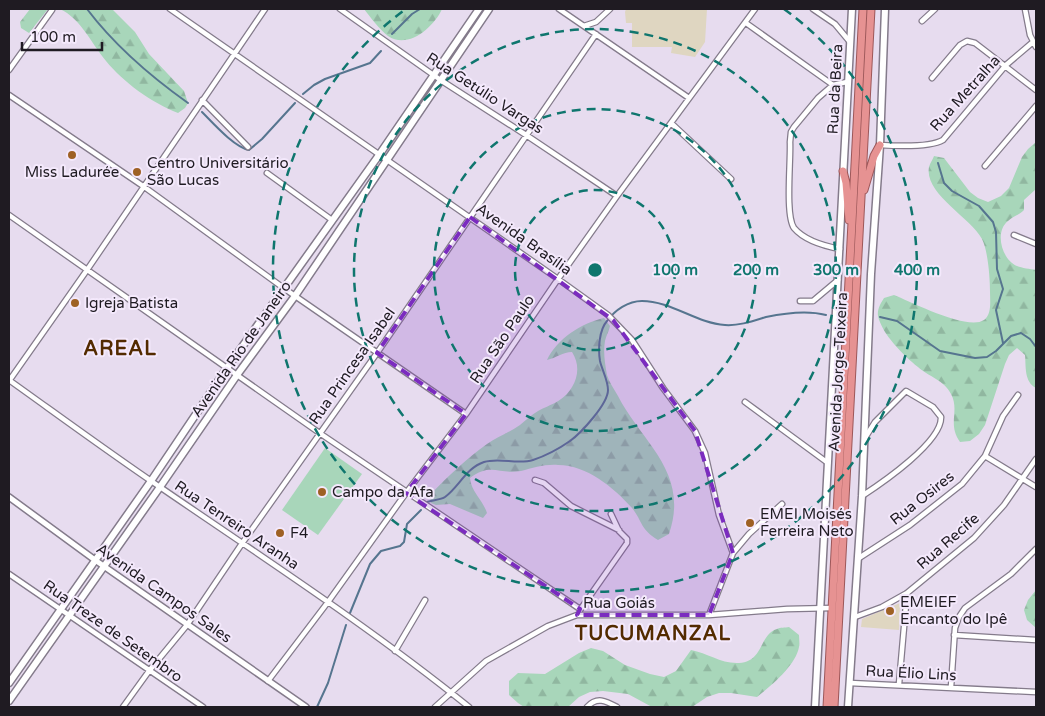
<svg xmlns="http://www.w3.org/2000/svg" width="1045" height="716" font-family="'Varela Round',sans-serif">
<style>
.education{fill:#dfd6c1}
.grass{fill:#a8d6ba}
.forest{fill:url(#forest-firs)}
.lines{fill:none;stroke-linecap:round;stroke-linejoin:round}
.stream{stroke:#56758f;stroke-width:2}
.minor-casing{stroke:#847b8b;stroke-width:7}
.tertiary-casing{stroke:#847b8b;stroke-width:8}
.secondary-casing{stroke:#847b8b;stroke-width:9}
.trunk-casing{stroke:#9c5759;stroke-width:9}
.minor{stroke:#fff;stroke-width:4.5}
.tertiary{stroke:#fff;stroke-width:5}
.secondary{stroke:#fff;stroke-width:6}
.trunk{stroke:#e69292;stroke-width:7}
.marked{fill:#7b2cbf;fill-opacity:0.2;stroke:#7b2cbf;stroke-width:4;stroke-dasharray:10 6;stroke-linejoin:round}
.ring{fill:none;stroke:#0f766e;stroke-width:2.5;stroke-dasharray:9 6}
.poi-dot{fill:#9e6124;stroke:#f4e9fc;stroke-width:2}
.labels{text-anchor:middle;stroke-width:4;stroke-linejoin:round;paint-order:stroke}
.street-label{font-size:15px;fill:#1f1b22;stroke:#f4e9fc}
.poi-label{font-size:15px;fill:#1f1b22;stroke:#f4e9fc;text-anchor:start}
.district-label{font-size:20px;font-weight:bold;letter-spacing:1px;fill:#532b00;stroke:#f4e9fc}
.centre{fill:#0f766e;stroke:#f4e9fc;stroke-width:2.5}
.ring-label{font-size:15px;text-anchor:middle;font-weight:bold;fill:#0f766e;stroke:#f4e9fc;stroke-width:4;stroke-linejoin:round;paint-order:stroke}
</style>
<defs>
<pattern id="forest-firs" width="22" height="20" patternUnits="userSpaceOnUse" patternTransform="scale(1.25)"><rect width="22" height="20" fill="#a8d6ba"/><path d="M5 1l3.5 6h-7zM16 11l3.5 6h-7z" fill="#90b7a0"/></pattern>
</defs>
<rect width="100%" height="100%" fill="#e7dcef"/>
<path class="education" d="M626,9H707L705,42L695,57L671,53L672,47H632V23H626L625,12Z
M900,603L899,630L861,627L862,619Z"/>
<path class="grass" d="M325,448L362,474L318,535L282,510Z"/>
<path class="forest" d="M30,9H48L29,33L21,28L20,22Z
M60,9H112L135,32L149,54L184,91L188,103L185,108L178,113C152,103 123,82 106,61C91,43 81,19 60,9Z
M364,9H442C434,27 408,50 388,36C379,29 371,18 364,9Z
M1036,142V189L1024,200V210C1019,215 1012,217 1008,221C994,232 1002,260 1017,266C1022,268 1030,269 1036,270V388C1024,382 1026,366 1025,355L1017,348L1009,355L1005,364L985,425L979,434L970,441L960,442C947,424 960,411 951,394C945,381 928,376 918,367C903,355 882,334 878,316C877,309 881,303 884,298L894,295C911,302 968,331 984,320C992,314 990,301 990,292C990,278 988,251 982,239C970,217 924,194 929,167C930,163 933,159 934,156L944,158L970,192L978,198L988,202L1001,196L1009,188L1022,157L1028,149Z
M604,318L610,326C609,331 606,336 605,341C603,352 605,364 607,375C609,382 614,389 618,396C642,443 690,472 669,534L658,540C640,529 643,522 632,508C614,488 587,465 558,465C545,464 533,468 521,471C499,475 491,462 470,478C471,492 483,500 487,513L483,518L450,504L436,505L431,503L430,495C447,477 466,459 487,444C497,437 510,432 520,425C526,420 531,415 538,411C551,404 563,402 572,387C579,375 579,363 572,352C563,352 556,358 547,360C557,339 581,323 604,318Z
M1036,590V628L1027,620L1024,610L1028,600Z
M789,627L799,635C799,639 800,644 799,647C796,665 771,686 757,697L731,693H719L707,697L692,707H652L628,694L603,691L590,692L579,697L568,707H524L518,703L509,695V681L518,673L545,674L579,653L591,648L603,651L625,665L650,674L664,677L676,671L691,650C708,653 721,664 739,663C764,662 759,634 777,629C780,627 785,628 789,627Z"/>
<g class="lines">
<path class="stream" d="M87,9C115,46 150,76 188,103
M392,34L412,14L420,9
M303,94L314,85L325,79L370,63L381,51
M202,112C213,123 234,147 249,150L262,139L295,103
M938,163L944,183L952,191L979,206L993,222L996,232L997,269L1003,289L996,310L1003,343
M880,317L897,321L940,351L975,358L987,357L996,351L1011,336L1021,333L1030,339L1036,347
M427,502C432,500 441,500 445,497C459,487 466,468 484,462C500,457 517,465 533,460C545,456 560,448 570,441C581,433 608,404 608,390C608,380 602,370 600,361C598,349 599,330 607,321C615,310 628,301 642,301C671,301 696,323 725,325C739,326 753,321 766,317C785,313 807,310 826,315
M350,613L370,564L381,551L400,546L404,542L407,524L421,510
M317,707L328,683L346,625"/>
<defs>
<path id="minor" d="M170,9L558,279L608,315L632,340L663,388L695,431L705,453L719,515L733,553
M340,9L442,81L526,135L617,196
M559,9L689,98
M813,9L835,24L850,42
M1025,9L1030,35L1036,47
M922,21L935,9
M746,23L833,85
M584,26L596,22L610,9
M9,70L52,10
M932,78L960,45L967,41L975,43L1036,90
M9,95L143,186L285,289L466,414
M202,100L248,147
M671,123L731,179
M880,145C896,146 929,148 943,140L1006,65L1033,42
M985,166L1036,106
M267,173L332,220
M9,215L321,434L580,609
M1014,235L1036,244
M840,249C824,246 805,241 794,228C785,215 791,160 790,142L791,132L794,127L818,98L833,85L847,82
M800,301H813L838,280
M9,380C58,415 107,451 157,485C262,557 370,627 469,707
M9,381L87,270L265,9
M745,402L828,463
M985,456L1036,487
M535,480L544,483L571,506L619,530
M862,496C882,483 942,442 941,417L933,407L906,391L875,422L865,438
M859,558L910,525L962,484L985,456L1003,416L1018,395
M9,574L203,707
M580,610L627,543V539L619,531L611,514
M709,615L733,553L749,534L782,504
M855,617L882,607L907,593L974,538L1004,505L1036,459
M954,635L1036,640
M395,651L425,600
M268,681L328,602L406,493L466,414L558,279L617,196L755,9
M850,683L1036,692
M899,684L907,593
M951,687L955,628L959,617L965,608L1011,574L1036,549
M123,707L149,671L187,625L243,542L377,353L596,34
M435,707L486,661L548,626L577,615H709L787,609L832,608
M587,707C597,696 606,701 617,707"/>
<path id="tertiary" d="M9,497L95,560L306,707"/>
<path id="secondary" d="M9,683L151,481L227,368L379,155L479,9
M9,701L160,487L237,375L295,296L489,9
M815,707L852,9
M848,707L862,496L871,274L880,145L885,9"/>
<path id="trunk" d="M843,171L846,183L849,220
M864,190L874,156L880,145
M827,707L863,9
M834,707L871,9"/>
</defs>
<use href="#minor" class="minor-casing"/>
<use href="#tertiary" class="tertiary-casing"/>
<use href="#secondary" class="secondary-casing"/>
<use href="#trunk" class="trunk-casing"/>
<use href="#minor" class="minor"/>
<use href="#tertiary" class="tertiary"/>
<use href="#secondary" class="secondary"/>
<use href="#trunk" class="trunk"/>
</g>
<path class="marked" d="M470,217L613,320L695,431L733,553L709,615H577L580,609L406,493L466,414L377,353Z"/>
<g class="ring">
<circle cx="595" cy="270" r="80"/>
<circle cx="595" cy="270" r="161"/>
<circle cx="595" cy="270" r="241"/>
<path d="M784 9A322 322 0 1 1 406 9"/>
</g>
<g class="poi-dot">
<circle cx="72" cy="155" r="5"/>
<circle cx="137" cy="172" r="5"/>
<circle cx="75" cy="303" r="5"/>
<circle cx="322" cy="492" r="5"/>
<circle cx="750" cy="523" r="5"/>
<circle cx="280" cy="533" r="5"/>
<circle cx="890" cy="611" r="5"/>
</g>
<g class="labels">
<g class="street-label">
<text transform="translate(835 89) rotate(-87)" y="5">Rua da Beira</text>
<text transform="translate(485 93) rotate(33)" y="5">Rua Getúlio Vargas</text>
<text transform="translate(965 93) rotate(-48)" y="5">Rua Metralha</text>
<text transform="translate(524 239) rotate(35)" y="5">Avenida Brasília</text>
<text transform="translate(502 339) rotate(-56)" y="5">Rua São Paulo</text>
<text transform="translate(241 349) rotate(-55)" y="5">Avenida Rio de Janeiro</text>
<text transform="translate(352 366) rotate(-55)" y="5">Rua Princesa Isabel</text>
<text transform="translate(838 372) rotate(-87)" y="5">Avenida Jorge Teixeira</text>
<text transform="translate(922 498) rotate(-38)" y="5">Rua Osires</text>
<text transform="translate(237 525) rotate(34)" y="5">Rua Tenreiro Aranha</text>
<text transform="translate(948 541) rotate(-41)" y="5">Rua Recife</text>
<text transform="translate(164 593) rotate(35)" y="5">Avenida Campos Sales</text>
<text x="619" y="608">Rua Goiás</text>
<text transform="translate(113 631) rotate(35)" y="5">Rua Treze de Setembro</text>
<text transform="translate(911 673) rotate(3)" y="5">Rua Élio Lins</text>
</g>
<g class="poi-label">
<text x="147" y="168">Centro Universitário<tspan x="147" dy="17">São Lucas</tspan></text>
<text x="72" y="177" text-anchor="middle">Miss Ladurée</text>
<text x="85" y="308">Igreja Batista</text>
<text x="332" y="497">Campo da Afa</text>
<text x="760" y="519">EMEI Moisés<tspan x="760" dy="17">Ferreira Neto</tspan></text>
<text x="290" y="538">F4</text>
<text x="900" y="607">EMEIEF<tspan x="900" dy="17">Encanto do Ipê</tspan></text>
</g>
<g class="district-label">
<text x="120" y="355">AREAL</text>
<text x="653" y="640">TUCUMANZAL</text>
</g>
</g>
<circle cx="595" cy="270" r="8" class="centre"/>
<g class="ring-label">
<text x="675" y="275">100 m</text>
<text x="756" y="275">200 m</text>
<text x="836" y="275">300 m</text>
<text x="917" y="275">400 m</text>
</g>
<rect width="1045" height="716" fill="none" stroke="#1f1b22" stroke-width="20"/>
<path d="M22 42v8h80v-8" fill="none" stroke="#1f1b22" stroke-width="2.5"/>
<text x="30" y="42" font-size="15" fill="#1f1b22" stroke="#f4e9fc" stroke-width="4" paint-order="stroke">100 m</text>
</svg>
